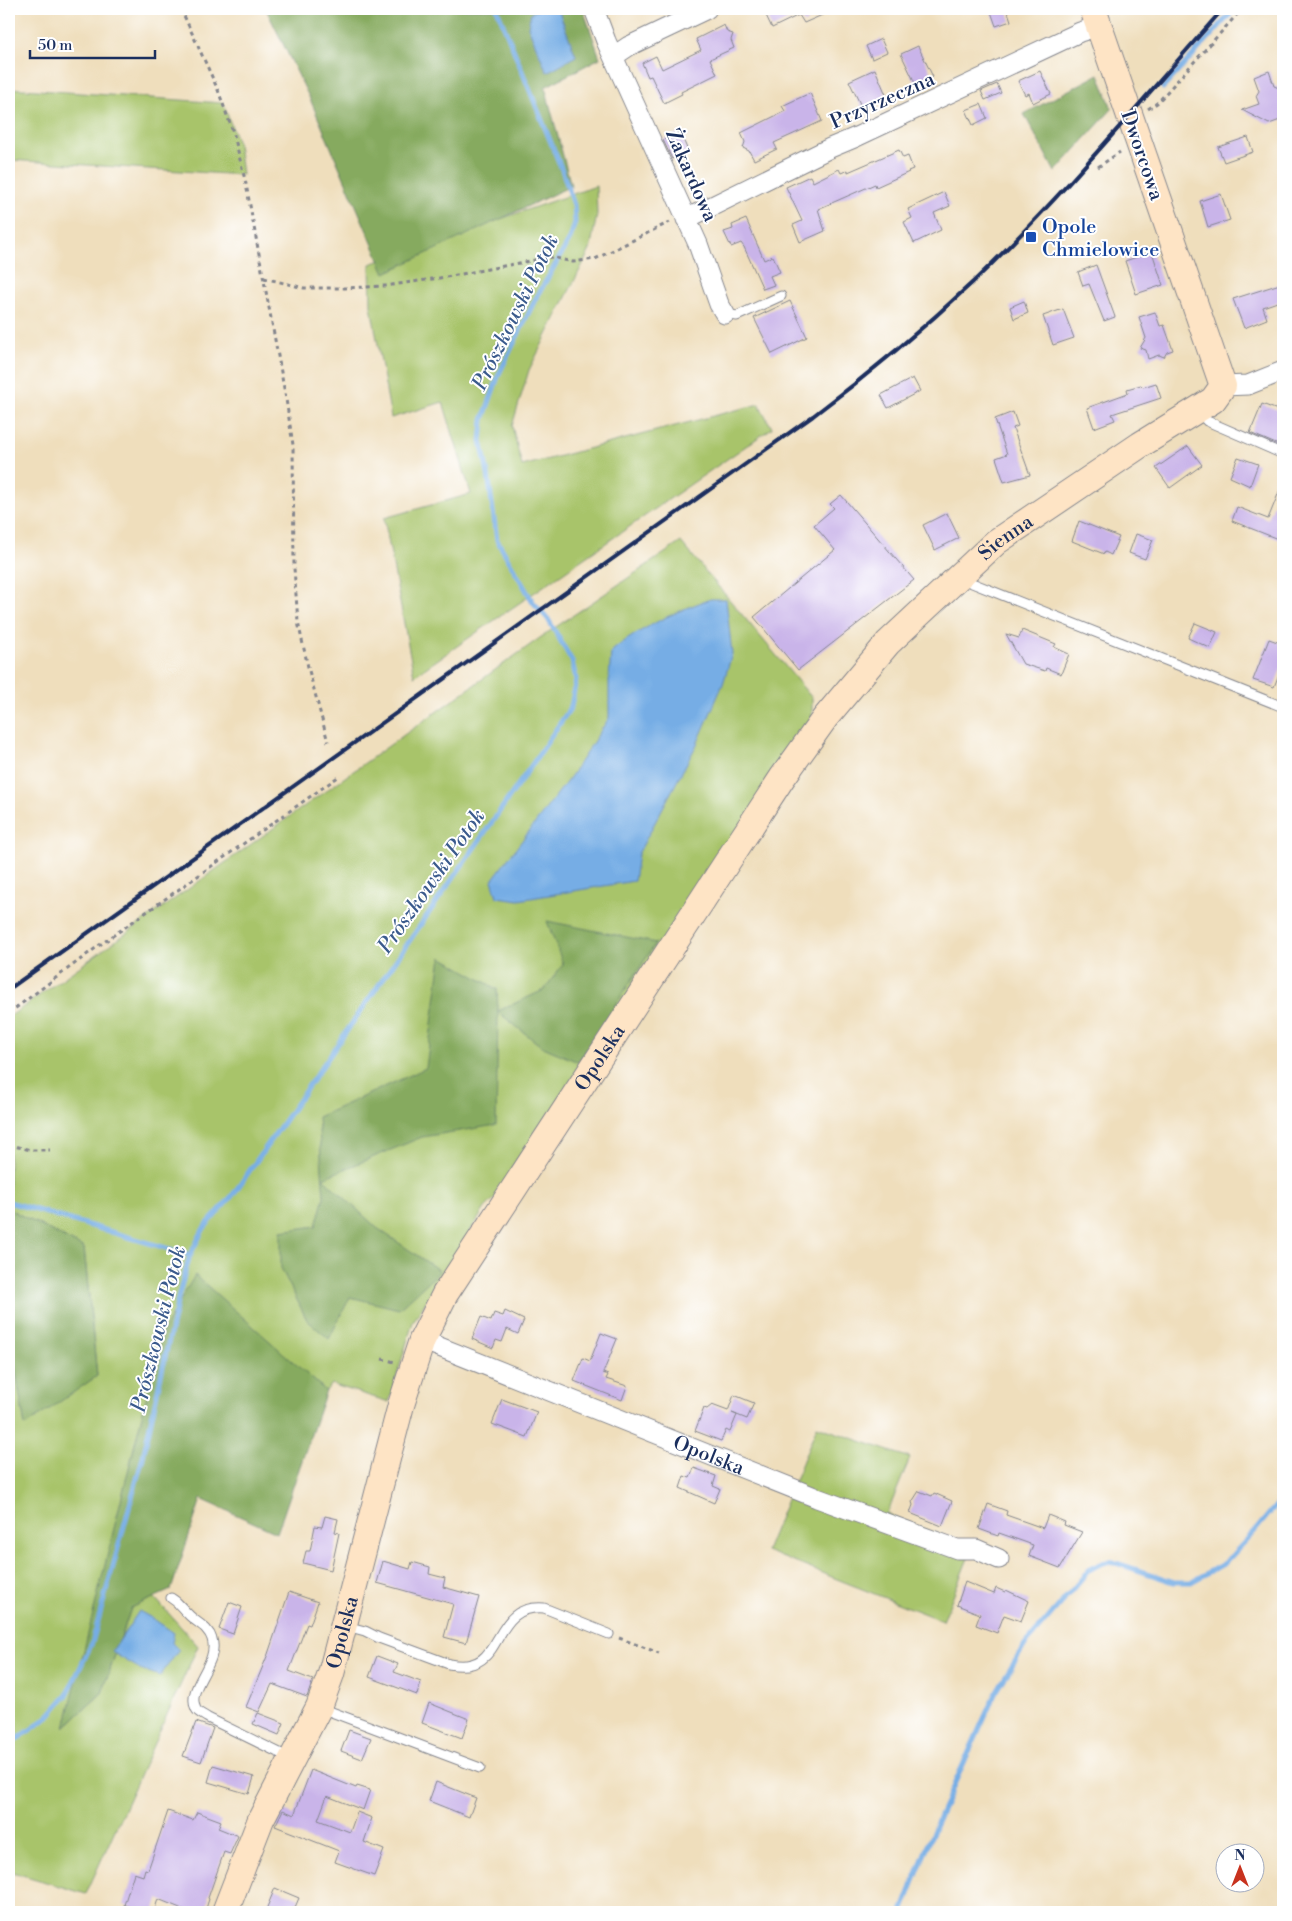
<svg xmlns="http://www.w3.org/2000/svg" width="1292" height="1921" font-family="'Libre Bodoni',serif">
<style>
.green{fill:#a8c46a;stroke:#627a64}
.forest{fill:#86aa5e;stroke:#506c5e}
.water{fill:#76ade5;stroke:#486ea2}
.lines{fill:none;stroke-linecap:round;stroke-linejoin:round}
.stream{stroke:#76ade5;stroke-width:5}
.building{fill:#c9b4e9}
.lane-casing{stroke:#85868d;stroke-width:11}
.street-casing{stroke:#85868d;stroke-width:21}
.secondary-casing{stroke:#85868d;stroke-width:28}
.path{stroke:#85868d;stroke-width:3;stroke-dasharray:4 4;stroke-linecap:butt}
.lane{stroke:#fff;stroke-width:9}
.street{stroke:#fff;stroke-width:19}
.secondary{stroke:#fee4c5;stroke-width:26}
.rail{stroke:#1b2f5e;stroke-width:4}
.transit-dot{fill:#1a4fb4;stroke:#fff;stroke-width:2}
.labels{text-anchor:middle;stroke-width:4;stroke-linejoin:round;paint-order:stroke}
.street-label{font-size:20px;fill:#1b2f5e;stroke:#fff}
.transit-label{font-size:20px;fill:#164399;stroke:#fff;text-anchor:start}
.water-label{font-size:21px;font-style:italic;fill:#3b5b8d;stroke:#fff}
</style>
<rect width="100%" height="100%" fill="#fff"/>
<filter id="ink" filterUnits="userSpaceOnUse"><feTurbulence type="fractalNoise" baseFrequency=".02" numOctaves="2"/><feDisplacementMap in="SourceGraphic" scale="10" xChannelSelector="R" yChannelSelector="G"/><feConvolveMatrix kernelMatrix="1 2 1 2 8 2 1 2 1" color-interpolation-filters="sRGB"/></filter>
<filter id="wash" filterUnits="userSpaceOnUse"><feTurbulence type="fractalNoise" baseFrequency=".0096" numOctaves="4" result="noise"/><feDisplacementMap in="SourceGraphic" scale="20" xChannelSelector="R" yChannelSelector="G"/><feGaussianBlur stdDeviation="1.12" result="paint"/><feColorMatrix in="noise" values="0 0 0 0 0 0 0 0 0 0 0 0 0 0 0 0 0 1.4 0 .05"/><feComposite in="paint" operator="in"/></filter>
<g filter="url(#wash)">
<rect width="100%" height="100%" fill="#efdebc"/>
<path class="green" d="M9,88L223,103L238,143L242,175L9,160Z
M596,186L597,215L590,250L529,370L512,426L522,466L759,404L772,428L414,676L384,518L471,494L443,402L391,418L371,306L370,264Z
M681,542L812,698V721L534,1160L485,1208L413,1322L389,1402L331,1384L326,1391L304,1372L163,1330L66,1726L102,1693L131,1608L154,1597L198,1646L86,1894L9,1871V1366L13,1354L25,1425L97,1376L84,1248L11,1210L9,1206V1017L544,635Z
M817,1426L910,1458L887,1514L972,1548L943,1621L766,1551Z"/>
<path class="forest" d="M266,9H583L600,58L545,87L571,186L385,273L310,99Z
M1099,74L1112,109L1055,172L1024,114Z
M547,921L656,943L578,1062L541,1046L498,1012L496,1125L422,1137L323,1178L377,1228L440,1271L399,1309L350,1297L329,1339L307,1320L281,1268V1231L316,1226L324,1197L318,1117L426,1068L441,957L497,989L498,1011L544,990L563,964Z
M9,1206L11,1210L84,1248L97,1376L25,1426L9,1331Z
M195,1275L326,1391L277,1533L201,1499L171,1590L131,1608L102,1693L65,1727L163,1330Z"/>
<path class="water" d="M540,9H558L576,56L547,72L528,27L531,13Z
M711,599H726L732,654L723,684L697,744L638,854L634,881L519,900L497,897L492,880L571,776L609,718V678L611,652C634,631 682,608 711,599Z
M139,1611L155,1620L174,1633L172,1643L179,1650L160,1676L140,1669L112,1652Z"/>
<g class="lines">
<path class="stream" d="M1163,88L1235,9
M9,1202L190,1255
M9,1745L47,1718L67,1695L92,1643L143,1457L179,1294L190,1255L204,1228L232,1196L538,756L571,707L576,679L572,661L548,619L533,602L497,540L488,474L481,441L483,420L499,374L535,300L570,239L575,222L574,205L562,170L497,9
M902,1912L935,1827L995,1694L1025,1645L1089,1570L1100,1564L1110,1561L1174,1582H1191L1225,1563L1254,1532L1283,1497"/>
</g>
<g id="blocks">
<path class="building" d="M763,9H836L804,23L799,15L772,28Z
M990,9H1007L1011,21L996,26Z
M724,25L727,32L733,34L731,40L734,48L710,59L717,74L681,92L682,94L664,103L651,76L648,77L642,63L656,56L662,69L701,50L696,39Z
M881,39L887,52L872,59L866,46Z
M918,46L933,77L916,85L901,54Z
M875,69L887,97L862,108L849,81Z
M1040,71L1051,94L1033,103L1029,93L1025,95L1018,81Z
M1269,71L1274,86L1279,88L1283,101V119L1269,124L1242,110L1259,104L1256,96L1259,91L1254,77Z
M997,84L1001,93L985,100L981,91Z
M810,93L822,121L774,143L777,149L754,160L749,151L743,148L745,142L741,133L785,111L782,106Z
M981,104L987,118L973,125L966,110Z
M680,132L688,151L672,159L663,140Z
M1248,137L1253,152L1224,162L1218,147Z
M899,150L903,158L908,156L913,169L908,171L909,172L876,187L875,184L818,209L825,231L800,242L793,225L802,221L786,187L810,176L813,182L839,169L841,173L848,170V172Z
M944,192L950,206L934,213L941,230L914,243L904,222L912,218L908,209Z
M1221,194L1230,220L1208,227L1200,201Z
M746,219L764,260L773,256L780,272L770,276L774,285L763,289L744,247L741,243L731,247L724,232L733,229L732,225Z
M1152,252L1163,285L1136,294L1125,261Z
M1096,265L1115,317L1104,321L1089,284L1083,286L1078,272Z
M1283,283V300L1263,307L1267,319L1244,328L1233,299Z
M790,301L807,337L772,354L754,318Z
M1024,301L1028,313L1014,319L1010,307Z
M1063,309L1074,338L1053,345L1043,316Z
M1155,312L1160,326L1164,325L1173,350L1167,352L1164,357L1159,355L1148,359L1146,350L1140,348L1146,338L1139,317Z
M913,378L920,391L888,408L881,395Z
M1156,383L1161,398L1112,414L1115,420L1094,428L1087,408L1128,393L1127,389L1141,385L1143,387Z
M1262,404L1283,412V447L1250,433Z
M1013,412L1018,426L1013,428L1030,475L1004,482L996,458L1007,454L995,419Z
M1188,446L1202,465L1170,488L1156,468Z
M1238,457L1258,464L1250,486L1230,477Z
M1283,482V541L1232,521L1237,507L1268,519Z
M841,495L914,580L798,670L754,617L835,550L814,525L834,508L830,504Z
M947,513L959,538L935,550L923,525Z
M1079,521L1119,537L1111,555L1105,552L1104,554L1072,541Z
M1136,534L1153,540L1145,559L1129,553Z
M1195,623L1217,632L1210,648L1188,638Z
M1022,630L1056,644L1054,647L1069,654L1061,674L1046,668L1045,671L1023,664L1006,634L1019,638Z
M1269,639L1283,644V664L1274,687L1253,680Z
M505,1311L524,1320L518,1334L507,1329L502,1342L496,1340L493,1348L472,1339L481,1317L491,1321L494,1313L503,1316Z
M601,1333L617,1339L603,1373L608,1375L606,1379L627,1386L622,1400L574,1381L583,1358L590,1361Z
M734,1395L754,1403L747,1419L732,1413L737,1415L730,1432L726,1430L721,1441L695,1431L704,1408L707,1409L712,1405L728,1411Z
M502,1399L537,1412L527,1437L492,1424Z
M694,1468L716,1476L713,1486L720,1489L714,1503L680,1488L684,1476L690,1478Z
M919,1491L932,1496L934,1493L952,1501L942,1526L910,1513L913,1505L912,1502Z
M988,1504L1007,1511L1006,1515L1043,1528L1048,1515L1065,1522L1064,1525L1082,1532L1060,1568L1029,1556L1033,1545L999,1533L998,1536L979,1529Z
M325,1516L338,1519L335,1532L339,1533L331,1570L303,1563L306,1551H310L315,1526L322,1527Z
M383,1561L410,1569L412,1562L430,1567L429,1574L445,1578L443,1587L479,1597L466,1643L444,1637L453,1604L377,1583Z
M965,1582L994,1594L996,1588L1005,1592L1006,1590L1029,1601L1021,1621L1004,1615L997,1633L976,1625L980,1614L957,1605Z
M289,1592L318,1602L310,1625L307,1624L289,1671L313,1680L307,1697L272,1684L259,1712L246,1707L268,1654Z
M229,1602L242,1607L233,1634L219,1629Z
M377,1656L398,1664L394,1672L421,1682L417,1695L369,1677Z
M429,1703L469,1719L462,1738L422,1723Z
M258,1713L284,1723L279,1735L253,1724Z
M196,1722L213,1728L201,1762L183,1756Z
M349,1730L371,1738L362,1759L341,1751Z
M213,1765L254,1777L249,1794L208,1782Z
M311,1770L356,1788L357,1786L370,1790L363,1810L327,1796L318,1820L350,1832L357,1812L372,1818L364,1842L384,1850L374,1876L335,1862L339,1851L275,1826L283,1810L294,1815Z
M436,1782L476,1798L469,1817L429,1801Z
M168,1811L193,1820L197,1812L221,1821L218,1828L238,1836L230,1854L224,1852L208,1898L209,1899L205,1912H190L158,1899L154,1912H133L134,1908L124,1905L134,1873L143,1876L145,1869L148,1870Z
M275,1888L299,1898L293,1912H265Z"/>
</g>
</g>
<g filter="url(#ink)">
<use href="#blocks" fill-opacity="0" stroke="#85868d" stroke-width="1"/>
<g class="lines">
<defs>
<path id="lane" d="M725,314L737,316L781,296
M1199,413L1207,421L1283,454
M962,579L1283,707
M171,1598C180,1603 181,1608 188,1614C196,1623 208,1626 212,1639C220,1663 185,1688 196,1709C198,1713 204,1715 208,1718L290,1758
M346,1626L365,1631L379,1638L449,1664C509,1676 487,1604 544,1608L609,1634
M321,1708L480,1768"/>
<g id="street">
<path d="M594,9L606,41L698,244L719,304L725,314"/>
<path d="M614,56L629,46L707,9"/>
<path d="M686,219L830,148L854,138L1080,32L1099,26"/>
<path d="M1223,386L1248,385L1283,371"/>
<path id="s1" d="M422,1340L817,1498L957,1549H976L999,1559"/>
</g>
<g id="secondary">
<path id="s2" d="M225,1912L261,1819L319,1707L331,1674L401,1405L422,1340L445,1294L782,778L825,718L888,643L996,542L1140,445L1213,400L1223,386L1093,9"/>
</g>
</defs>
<use href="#lane" class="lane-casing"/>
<use href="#street" class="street-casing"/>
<use href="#secondary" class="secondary-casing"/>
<path class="path" d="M181,9L218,90L234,135L246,184L286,399L293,445L294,568L298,622L308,667L328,742
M1148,109L1157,103L1242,9
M1098,167L1120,152
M264,278L304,288H346L385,286L446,277L551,257L573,262L595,259L670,222
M9,1013L97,947L338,777
M9,1145L31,1150H50
M382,1359L395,1362
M619,1638L659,1653"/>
<use href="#lane" class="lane"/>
<use href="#street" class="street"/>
<use href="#secondary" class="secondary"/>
<path class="rail" d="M9,989L813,416C869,374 922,330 973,282C1062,197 1141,101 1223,9"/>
</g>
</g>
<rect class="transit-dot" x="1025" y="231" width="12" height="12" rx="2.5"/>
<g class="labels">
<g class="street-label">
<text transform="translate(882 100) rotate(-24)" y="7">Przyrzeczna</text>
<text transform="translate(1143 155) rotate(71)" y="7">Dworcowa</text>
<text transform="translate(692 175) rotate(66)" y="7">Żakardowa</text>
<text dy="7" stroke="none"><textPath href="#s2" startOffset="1605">Sienna</textPath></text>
<text dy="7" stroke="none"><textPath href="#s2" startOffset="941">Opolska</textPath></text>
<text dy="7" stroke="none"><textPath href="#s1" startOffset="309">Opolska</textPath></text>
<text dy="7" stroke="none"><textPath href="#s2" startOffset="304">Opolska</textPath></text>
</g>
<g class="transit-label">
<text x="1042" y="233">Opole<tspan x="1042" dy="23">Chmielowice</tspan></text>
</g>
<g class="water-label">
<text transform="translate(515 312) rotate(-64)" y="7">Prószkowski Potok</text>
<text transform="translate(431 881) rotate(-55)" y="7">Prószkowski Potok</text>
<text transform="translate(158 1329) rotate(-76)" y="7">Prószkowski Potok</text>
</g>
</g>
<rect width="1292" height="1921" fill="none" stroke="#fff" stroke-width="30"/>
<g transform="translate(1240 1868)"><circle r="24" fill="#ffffff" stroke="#a4acbf"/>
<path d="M0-4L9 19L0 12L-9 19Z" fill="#c8321e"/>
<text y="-8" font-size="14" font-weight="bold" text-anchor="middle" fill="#1b2f5e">N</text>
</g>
<path d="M30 50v8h125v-8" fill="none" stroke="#1b2f5e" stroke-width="2.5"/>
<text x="38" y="50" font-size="15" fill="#1b2f5e" stroke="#ffffff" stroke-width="4" paint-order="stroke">50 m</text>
</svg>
